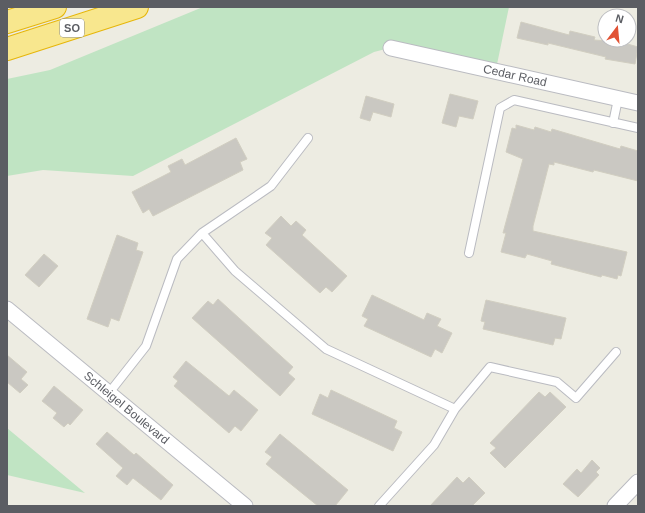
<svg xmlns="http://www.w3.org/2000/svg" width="645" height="513" font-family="Helvetica,sans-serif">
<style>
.green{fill:#c0e4c3}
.building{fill:#cac8c2;stroke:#d1cec1}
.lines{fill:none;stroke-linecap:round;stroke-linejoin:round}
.lane-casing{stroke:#babbc1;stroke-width:10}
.street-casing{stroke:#babbc1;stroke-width:17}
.highway-casing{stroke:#e6b60a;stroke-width:24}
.lane{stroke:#fff;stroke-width:8}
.street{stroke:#fff;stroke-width:15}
.highway{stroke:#f8e78e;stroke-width:22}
.labels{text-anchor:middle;stroke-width:3.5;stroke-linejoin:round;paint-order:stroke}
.shield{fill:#fff;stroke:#8c8e92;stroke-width:1}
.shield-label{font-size:11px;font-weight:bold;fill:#5b5d63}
.street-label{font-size:12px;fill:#5b5d63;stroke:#fff}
</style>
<rect width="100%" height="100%" fill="#edece2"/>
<path class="green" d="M203,7H509L496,69L397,46L374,52L133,176L43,170L7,176V79L50,70Z
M7,428L85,493L7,475Z"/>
<path class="building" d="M521,22L569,35L570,31L595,37L594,40L624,42V43L638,47L635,64L605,59L606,57L548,43V45L517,38Z
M450,94L478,101L473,119L459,116L456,127L442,123Z
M366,96L394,104L391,117L373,112L370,121L360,118Z
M516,125L534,130L535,127L551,132L552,129L620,149L621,146L638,151V181L594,170L593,172L554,162V165L549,164L533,226V231L627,252L621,276L618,275L617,279L602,275L601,277L551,264L552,261L527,254L525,258L501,252L506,233H503L523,159L506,152L512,128L516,129Z
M236,138L247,159L240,162L243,170L153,216L149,209L143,213L132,192L171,172L168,166L182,159L185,165Z
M281,216L291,226L296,221L306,230L302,235L347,276L332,292L326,287L320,293L266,245L272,238L265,233Z
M117,235L138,243L136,250L143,252L119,321L111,318L108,327L87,319Z
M44,254L58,266L39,287L25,275Z
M372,295L424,320L427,313L441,319L437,326L452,333L442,353L435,349L431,357L364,326L368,319L362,316Z
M218,299L293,367L288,373L295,379L280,396L192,318L208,301L213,305Z
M486,300L566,318L561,339L555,338L553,345L483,329L485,322L481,321Z
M7,355L27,372L21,379L28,385L20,393L7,382Z
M186,361L229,396L234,390L258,410L241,431L235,426L229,433L174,386L178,381L173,377Z
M54,386L83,410L70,425L68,423L64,427L53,418L57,413L42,401Z
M331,390L397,421L394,428L402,432L393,451L312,414L320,394L328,398Z
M539,392L545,397L550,392L566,407L505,468L490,453L496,448L490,443Z
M107,432L134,455L136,453L173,485L161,500L133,478L127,485L116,476L123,468L96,444Z
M280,434L348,490L335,506H318L266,464L272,457L265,452Z
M592,460L600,468L596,472L599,475L578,497L563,484L577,469L581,473Z
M457,477L463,483L469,477L485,493L472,506H430Z"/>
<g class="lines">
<defs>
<path id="lane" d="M613,123L618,99
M202,233L235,271L326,349L455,409
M469,253L500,108L514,100L638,128
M109,393L146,346L177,259L202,233L271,186L308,138
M379,506L434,445L455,409L490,367L557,382L576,398L616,352"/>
<g id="street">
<path id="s1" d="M391,48L638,103"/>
<path id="s2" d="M7,309L245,506"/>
<path d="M615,506L638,482"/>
</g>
<path id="highway" d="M7,22L55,7
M7,49L137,7"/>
</defs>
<use href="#lane" class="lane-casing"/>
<use href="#street" class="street-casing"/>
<use href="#highway" class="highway-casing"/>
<use href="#lane" class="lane"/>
<use href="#street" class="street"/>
<use href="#highway" class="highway"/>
</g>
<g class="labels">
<rect class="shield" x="60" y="19" width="24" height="18" rx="3"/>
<g class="shield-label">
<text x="72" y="32">SO</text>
</g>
<g class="street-label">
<text dy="4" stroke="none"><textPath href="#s1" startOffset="127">Cedar Road</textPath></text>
<text dy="4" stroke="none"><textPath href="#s2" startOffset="155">Schleigel Boulevard</textPath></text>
</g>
</g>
<rect width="645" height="513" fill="none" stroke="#5b5d63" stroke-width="16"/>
<g transform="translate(617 28) rotate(16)"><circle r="19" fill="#ffffff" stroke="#bdbec1"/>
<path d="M0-3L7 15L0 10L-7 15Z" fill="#e15234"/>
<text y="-6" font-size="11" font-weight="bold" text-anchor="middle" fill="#5b5d63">N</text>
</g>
</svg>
